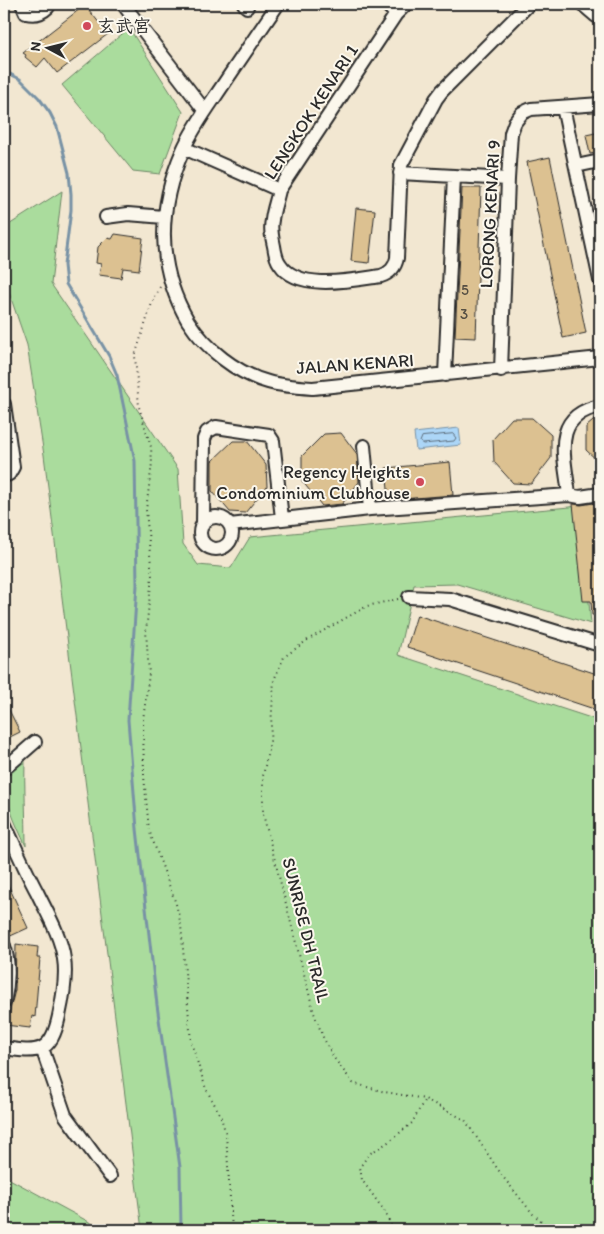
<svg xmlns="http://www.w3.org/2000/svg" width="604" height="1234" font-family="Itim,'LXGW WenKai TC',sans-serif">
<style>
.green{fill:#aadc9d;stroke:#6a8464}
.water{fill:#acd6f7;stroke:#7892a5}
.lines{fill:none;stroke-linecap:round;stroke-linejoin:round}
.shore{stroke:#5f6f7d;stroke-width:1}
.stream{stroke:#7892a5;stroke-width:3}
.building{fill:#dcc191;stroke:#2b2b2b}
.minor-casing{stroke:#2b2b2b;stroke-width:16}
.path{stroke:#2b2b2b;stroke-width:2;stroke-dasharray:1 4;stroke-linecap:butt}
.minor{stroke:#fbf7ec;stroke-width:12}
.poi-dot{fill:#d1495b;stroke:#fbf7ec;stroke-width:2}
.labels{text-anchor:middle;stroke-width:4;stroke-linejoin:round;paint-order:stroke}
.number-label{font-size:15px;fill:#575044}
.poi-label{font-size:18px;fill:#2b2b2b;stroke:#fbf7ec;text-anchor:start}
.street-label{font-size:18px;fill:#2b2b2b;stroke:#fbf7ec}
</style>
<rect width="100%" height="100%" fill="#f2e7d1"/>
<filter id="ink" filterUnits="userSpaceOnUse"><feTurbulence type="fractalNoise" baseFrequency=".02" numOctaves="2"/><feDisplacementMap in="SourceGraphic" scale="10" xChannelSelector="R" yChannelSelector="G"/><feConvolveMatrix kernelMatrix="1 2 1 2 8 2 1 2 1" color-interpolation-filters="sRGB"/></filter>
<g filter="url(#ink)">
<path class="green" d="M129,28L183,112L160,174L133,171L62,85Z
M62,191L51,284L178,469L183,544L198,565L231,568L250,537L580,506L591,624L457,584L414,585L398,655L600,721V1230H142L44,455L27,345L4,278V228Z
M25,758C24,787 26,816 26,846C15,823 4,800 4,775Z
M4,1176L104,1230H4Z"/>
<path class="water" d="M459,428L461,445L416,450L414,433Z"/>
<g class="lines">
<path class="shore" d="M453,434L456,438L454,441L423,444L420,442L422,437Z"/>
<path class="stream" d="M4,71L20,79L39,98L50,113L57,127L69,173L71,194V210L64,265L66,284L109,356L117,375L135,461L137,585L128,720L137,829L157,1005L180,1167L181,1230"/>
</g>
<path class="building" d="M85,5L108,34L57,73L45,58L37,67L25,57L26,55L23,53Z
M600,132V152L590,154L586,135Z
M550,157L586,333L563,338L527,162Z
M462,188H481L476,338L455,337Z
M356,208L375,210L369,263L351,261Z
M115,234L143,238L139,270L123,268L121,278L99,275L101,264L96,263L98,247L107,238L112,239Z
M600,415V463L586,450V427Z
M512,418H532L551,435V458L531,484L513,483L494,462L493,439Z
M341,433L357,454L359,482L342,504L322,506L302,481V456L324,434Z
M233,441H247L266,465L267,486L245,513L230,512L212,491V461Z
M450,462L453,495L389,500L386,468Z
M600,502V615H592L591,601H583L573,504L581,505Z
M417,615L600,675V711L407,647Z
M4,700L20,732L4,740Z
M4,876L28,928L6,938L4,934Z
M16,944L38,947L37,958H40L35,1017L32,1016L30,1028L5,1025L6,1014H9L15,990Z"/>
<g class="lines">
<defs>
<path id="minor" d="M22,4L26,13C34,15 42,13 48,7L47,4
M123,4L205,111
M244,4L247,7
M278,4C261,29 244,54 227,79C212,102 194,125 183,150C158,207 156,266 188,321C206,349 236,373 268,382C282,386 298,387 313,388L600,358
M386,4L396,14
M406,4L396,14L279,190C277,200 273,210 272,220C270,229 272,237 274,246C275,253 276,259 280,264C298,292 353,280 381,276C390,273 395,268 397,258L401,165L436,99L442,91L529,4
M582,4L596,16H600
M563,107L600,280
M184,148L279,190
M576,166L600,161
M400,173L508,179
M106,217L128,214L164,217
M501,370L508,179L511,133L515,122L522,113L531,109L600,104
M445,375L454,176
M4,404L13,467L9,474L4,476
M364,446L370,509
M569,495C565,457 550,416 600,406
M200 533a16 16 0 1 1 32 0a16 16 0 1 1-32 0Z
M203,525L204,439L207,432L216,427L269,435L273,441L282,518
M230,525L370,509L569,495L580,497L600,494
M409,597L450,599L600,645
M4,769L35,742
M4,823C15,846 25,870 37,892C47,913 61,936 64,959C67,977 63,998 59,1016C51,1054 38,1053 4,1048
M4,946C10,962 8,986 4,1002
M42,1048L65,1115L110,1176"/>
</defs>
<use href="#minor" class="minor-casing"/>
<path class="path" d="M160,287L152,303L135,356L139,407L151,447L152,463L146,510L152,576L146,631L149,674L143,720L144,776L149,830L176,904L181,925L191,1042L206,1089L220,1114L226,1134L232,1230
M398,599L367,606L309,639L284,657L274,680L270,741L263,776V814L314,1013L323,1037L334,1058L353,1083L385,1092L425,1099L465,1120L503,1177L533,1214L552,1230
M393,1230L385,1212L362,1180L360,1167L369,1154L387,1143L412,1123L425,1099"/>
<use href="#minor" class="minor"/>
</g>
</g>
<g class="poi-dot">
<circle cx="87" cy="26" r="5"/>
<circle cx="420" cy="482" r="5"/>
</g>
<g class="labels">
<g class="number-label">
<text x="465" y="295">5</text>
<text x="464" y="319">3</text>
</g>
<g class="poi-label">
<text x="97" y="32">玄武宫</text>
<text x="410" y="478" text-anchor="end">Regency Heights<tspan x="410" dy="21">Condominium Clubhouse</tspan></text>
</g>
<g class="street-label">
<text transform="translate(311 112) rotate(-57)" y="6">LENGKOK KENARI 1</text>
<text transform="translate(490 214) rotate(-87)" y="6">LORONG KENARI 9</text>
<text transform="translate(355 364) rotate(-4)" y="6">JALAN KENARI</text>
<text transform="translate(306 930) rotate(76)" y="6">SUNRISE DH TRAIL</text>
</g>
</g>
<rect width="604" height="1234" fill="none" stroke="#fbf7ec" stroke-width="20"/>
<rect x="10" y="10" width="584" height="1214" fill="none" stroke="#2b2b2b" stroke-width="2" filter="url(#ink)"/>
<g transform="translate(48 48) rotate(277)" stroke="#fbf7ec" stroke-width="4" paint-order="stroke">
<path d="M0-4L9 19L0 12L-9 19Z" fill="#2b2b2b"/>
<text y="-8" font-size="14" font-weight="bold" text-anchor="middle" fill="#2b2b2b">N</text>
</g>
</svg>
